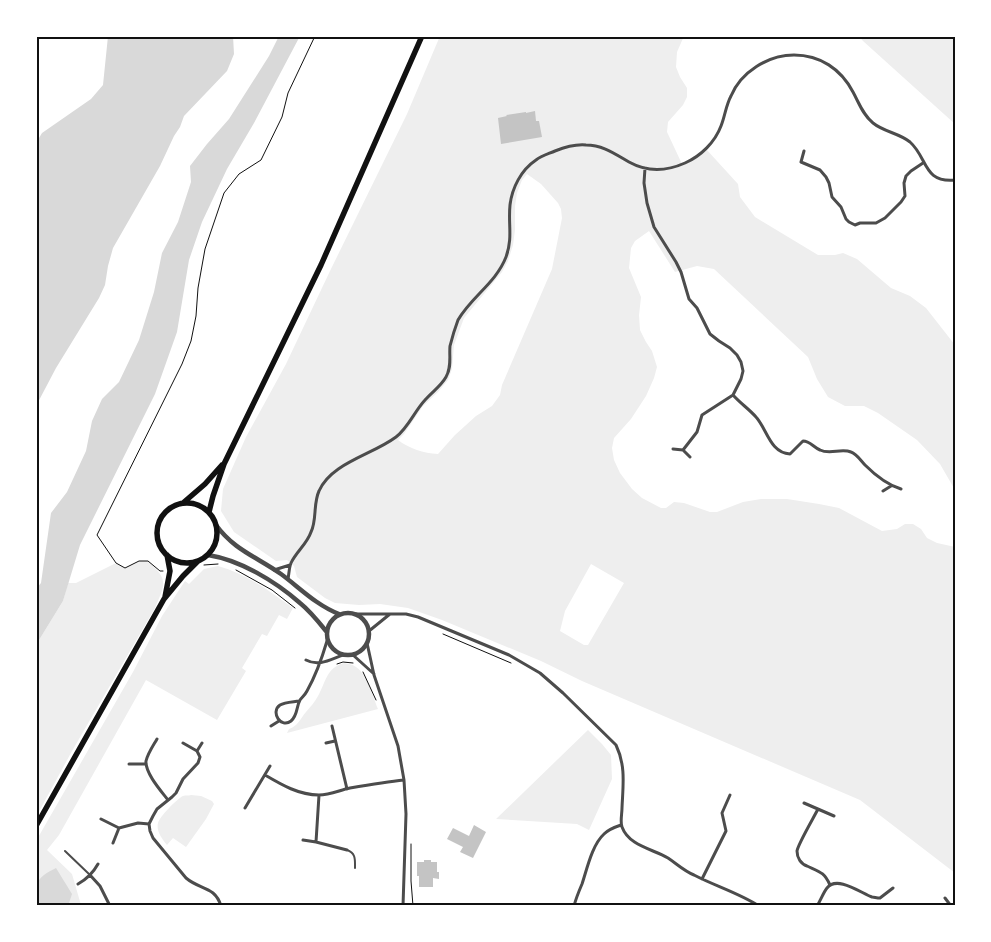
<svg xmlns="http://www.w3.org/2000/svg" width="991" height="942" font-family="Lato,sans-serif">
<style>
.green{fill:#eee;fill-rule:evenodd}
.water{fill:#d9d9d9}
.building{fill:#c4c4c4}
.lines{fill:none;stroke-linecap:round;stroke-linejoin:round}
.path{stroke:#111;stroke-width:1}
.service{stroke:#4c4c4c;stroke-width:2}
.minor{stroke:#4c4c4c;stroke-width:3}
.tertiary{stroke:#4c4c4c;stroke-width:4.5}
.trunk{stroke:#111;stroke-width:5.5}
.neatline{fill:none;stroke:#111;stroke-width:2}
</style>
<rect width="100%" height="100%" fill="#fff"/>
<path class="green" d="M440,36H684L677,52L676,67L680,77L687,88V97L683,105L668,122L667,132L682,164L706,149L738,184L740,197L755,217L818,255H835L843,253L857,259L891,288L910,296L926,308L955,345V490L940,464L917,440L878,413L864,406H845L828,397L817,379L808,357L714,269L697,266L675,272L649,231L635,241L631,248L629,268L641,297L639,315L640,330L646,342L652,351L657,367L654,378L646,396L631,419L614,438L612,448L614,460L620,473L632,489L642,498L661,508H666L674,502L684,503L710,512H717L743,502L761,499H787L819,504L839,508L882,531L897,529L905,524H913L921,529L927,538L937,543L955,547V873L860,800L582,681L541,661L442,620L408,608L380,604L359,605L335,603L325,598L297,577L294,566L287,560L276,561L234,532L221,511L223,489L246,437L286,364L330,271L407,114ZM527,174L541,184L558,203L561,209L562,218L552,269L502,385L500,395L492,406L476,416L455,435L438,454C423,453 410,449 398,440L404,434L423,406L438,392L448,380L452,369L454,345L464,318L502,272L508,261L513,245L515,230V206L517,193L522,180ZM591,564L624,583L588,645H584L560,631L565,611Z
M859,36H955V124L863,41Z
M139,561H148C169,580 165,584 155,608L72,751L36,817V645L63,601L68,583H76L116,563L125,568Z
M218,566C247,574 269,591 293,608L287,619L279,615L267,636L262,634L242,668L246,671L217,720L146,680L59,835L47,850L72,874L81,905L36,906V841L133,672L162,616L185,581L189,584L204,569Z
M344,663C348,664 352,664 356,667C367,674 373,697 378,709L287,733L289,729C298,726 300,719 306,712C310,707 315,702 318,696C326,682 326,668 344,663Z
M588,730L602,744L611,755L612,779L589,830L577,824L496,819Z
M191,795L201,796L212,801L214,804L206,819L186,847L173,838L167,845C162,839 156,831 158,823C159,817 178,798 183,796C186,795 188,796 191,795Z"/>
<path class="water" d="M108,36H233L234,54L227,71L184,116L180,127L174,136L160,166L113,248L108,266L105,285L99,298L56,368L36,406V143L42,133L91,99L103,85Z
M279,36H300L254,123L227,169L202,222L189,260L177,332L155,394L80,545L63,601L36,645V589L41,583L51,513L67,492L86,451L92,421L102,399L119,382L139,340L154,292L162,253L178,222L191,182L190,166L207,144L229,119L269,56Z
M56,868L72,894L68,906H36C36,883 34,879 56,868Z"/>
<path class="building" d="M535,111L536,121H539L542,137L501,144L498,118L507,116L506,115L526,112V113Z
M474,825L486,832L473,858L460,852L463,847L447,839L453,828L469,836Z
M424,860H431V862H437V872H439V879L433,878V887H419V876H417V862H424Z"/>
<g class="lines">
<path class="path" d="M204,565L218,564
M236,570L272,590L295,608
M163,571H160L148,561H139L125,568L116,563L97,535L182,364L191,341L196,316L198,288L205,249L224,193L239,174L261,160L282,117L288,93L315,36
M443,634L511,663
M337,664L343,662L353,663
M363,672L376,700
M411,844V881L413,906"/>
<path class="service" d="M347,850C356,853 355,860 355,868
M65,851L90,875"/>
<path class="minor" d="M804,151L801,162L820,170L826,177L829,183L832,197L841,207L846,219L849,222L855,225L860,223H876L885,218L901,202L905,196L904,183L906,176L911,171L923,163
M645,168L644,183L647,203L654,227L676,262L681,272L689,299L697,308L710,334L719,341L730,348L737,355L741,362L743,371L741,379L733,395L702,415L697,432L683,450
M733,395C740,403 749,409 756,417C767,429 770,453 790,454L803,441C810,441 813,447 820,450C830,455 841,448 851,452C857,454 861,461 865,465C875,475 888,485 901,489
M673,449L683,450L690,457
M883,491L891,486
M274,570L290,565
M288,579C289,574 289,568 291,563C296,552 307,544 311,532C317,520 313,504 319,491C331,463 372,455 396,437C408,428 414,412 425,400C432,392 441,386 446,377C452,367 449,356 450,346C452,338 455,328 458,320C471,297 496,283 506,257C513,238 508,224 510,205C512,188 521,170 536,160C541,156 548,154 555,151C565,147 575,144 586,145C603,145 615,154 629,162C647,172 667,171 685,163C701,156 715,142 721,126C725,116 726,105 731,96C741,72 768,55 794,55C820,55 841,69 853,92C859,103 863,115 873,123C884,132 899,133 910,142C928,158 923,183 955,180
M355,614H406L418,617L509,655L540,673L563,693L616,745C626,766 623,785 622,808C622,814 620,822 622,827C629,846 653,849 668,858C677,864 684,871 694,875C715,886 739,893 759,906
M369,631L390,614
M367,643L374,675L398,746L404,780L406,814L403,906
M353,655L374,674
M306,660C319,667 331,659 343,655
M299,701C294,702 285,702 280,705C270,712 281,729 291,721C298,715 296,707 300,700C302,697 305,695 307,691C316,675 322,658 327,641
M271,726L279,721
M332,726L347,789
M157,739C153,746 148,753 146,761C145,773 161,791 168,800
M183,743L197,751L200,757L198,763L183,779L176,793L172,797L157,809L153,816L149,824L150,831L153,838L186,878C200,890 215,886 221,906
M326,743L335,741
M197,751L202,743
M129,764H146
M265,775C282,785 299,795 319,795C330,795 340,790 350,788C368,785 386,782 404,780
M804,803L834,816
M245,808L270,766
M818,809C814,817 798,844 797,851C797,858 801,864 807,866C820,872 824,872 830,885
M101,819L119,828L138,823L149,824
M303,840L316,842L347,850
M316,842L319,795
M113,843L119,828
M90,875L100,886L110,906
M702,879L726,831L722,813L730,795
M78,884C87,879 93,873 98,864
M945,898L951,906
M574,906C576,898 579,891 582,884C587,869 592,845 604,834C609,829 615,827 621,825
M817,906C821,900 823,893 827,888C837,875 861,893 872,897C874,897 877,898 880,898L893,888"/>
<path class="tertiary" d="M216,525C234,550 257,557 281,574C300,588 316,605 339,614
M208,555C240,560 275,581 300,603C310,611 318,621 326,631
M327 634a21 21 0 1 1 42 0a21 21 0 1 1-42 0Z"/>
<path class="trunk" d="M183,503L205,484L222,465
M157 533a30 30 0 1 1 60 0a30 30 0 1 1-60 0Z
M209,512L213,496L224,464L321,265L422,36
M165,597L170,571L167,555
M36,826L164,599L183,576L198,561"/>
</g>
<rect width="991" height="942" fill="none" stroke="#ffffff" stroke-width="75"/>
<rect x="38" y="38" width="916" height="866" class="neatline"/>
</svg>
